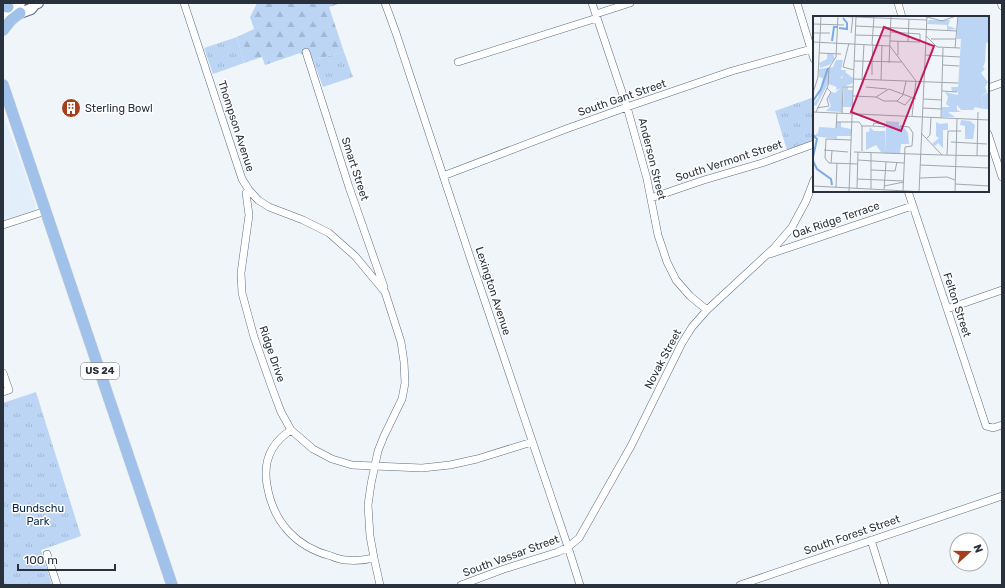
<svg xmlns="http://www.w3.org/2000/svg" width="1005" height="588" font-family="Rubik,sans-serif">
	<defs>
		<pattern id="grass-tufts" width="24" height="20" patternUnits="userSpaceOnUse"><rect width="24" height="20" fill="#bcd5f5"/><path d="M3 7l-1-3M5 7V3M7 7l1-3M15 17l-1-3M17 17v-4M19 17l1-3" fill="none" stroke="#a2b7d3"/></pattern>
		<pattern id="forest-firs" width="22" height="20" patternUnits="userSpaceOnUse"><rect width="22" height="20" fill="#bcd5f5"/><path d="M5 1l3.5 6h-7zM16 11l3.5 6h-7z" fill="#a2b7d3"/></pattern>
	</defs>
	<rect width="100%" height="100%" fill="#f0f5fa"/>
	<path fill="#e3eefb" d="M3,115L22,164L36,206V209L33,213L3,221Z"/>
	<path fill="url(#grass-tufts)" d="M237,37L244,63L213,74L204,48Z
		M344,52L353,77L323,87L313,60Z
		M814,97V141L787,150L775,111Z
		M36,392L81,536L41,550L52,585H3V403Z"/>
	<path fill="url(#forest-firs)" d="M257,3H341L329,7L344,52L313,60L300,53L265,65L262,57L244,63L237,37L254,29L250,17Z"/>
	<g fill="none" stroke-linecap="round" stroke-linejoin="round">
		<g stroke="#5a6d85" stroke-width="8">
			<path id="minor" d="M184,3L242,179L249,190L258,200L269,207L303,220L329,233L355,256L385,292L401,342L404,362L405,383L402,399L384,436L378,451L371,484L368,505L370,536L374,558L380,585
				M385,3L396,33L473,266L568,547L580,585
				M592,3L627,107L647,179L658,235L667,262L676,280L690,296L707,310
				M797,3L814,59
				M898,3L902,17
				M1001,3L1002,6
				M596,14L630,3
				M306,52L349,187L384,287
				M458,62L597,18
				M988,88L1002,83
				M988,134L1002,177
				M443,176L566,129L627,107L732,71L811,49
				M249,190L246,193L249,215L241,273L242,293L254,337L272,388L281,412L291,430L313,449L332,459L352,465L374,466L422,468L450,465L477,459L532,442
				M908,191L986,426L993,428L1002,425
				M651,198L704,180L762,163L814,144
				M3,225L46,211
				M770,254L912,206
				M947,309L1002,290
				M3,373L9,390L3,392
				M291,430C271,443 263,462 267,485C273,522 296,547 331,556C336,558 341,560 346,560C355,561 365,560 374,558
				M871,540L885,585
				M47,554L57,585
				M461,585L504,569L558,552L568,547L579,538L631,446L682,343L692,327L707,310L774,248L792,227L806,201L814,180
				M740,585L1002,496"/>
		</g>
		<g stroke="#5a6d85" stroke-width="12">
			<path id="secondary" d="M3,9L20,3
				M3,19L31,9L35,4L38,3"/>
		</g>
		<g stroke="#d0d2d4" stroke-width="12">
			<path id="primary" d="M3,6L8,7
				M3,30L11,20L20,13
				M3,85L172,585"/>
		</g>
		<use href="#minor" stroke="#fff" stroke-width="7"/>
		<use href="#secondary" stroke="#fff" stroke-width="10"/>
		<use href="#primary" stroke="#a0c1ea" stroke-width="11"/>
	</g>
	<defs>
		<g id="building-disc" transform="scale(1)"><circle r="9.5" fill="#a63f1d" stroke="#fff"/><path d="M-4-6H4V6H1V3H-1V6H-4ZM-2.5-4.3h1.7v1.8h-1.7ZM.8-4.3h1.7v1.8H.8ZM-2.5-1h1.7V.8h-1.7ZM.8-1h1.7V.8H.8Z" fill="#fff"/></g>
	</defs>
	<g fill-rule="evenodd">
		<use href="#building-disc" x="71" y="108"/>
	</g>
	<g text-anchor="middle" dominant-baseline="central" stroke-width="3" stroke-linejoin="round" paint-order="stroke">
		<rect fill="#fff" stroke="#697076" stroke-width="1" x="81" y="363" width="38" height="16" rx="3"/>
		<g font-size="10" font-weight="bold" fill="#29323c">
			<text x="100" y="371">US 24</text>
		</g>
		<g font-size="11" fill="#29323c" stroke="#fff">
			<text transform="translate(622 98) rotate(-19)">South Gant Street</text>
			<text transform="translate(236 126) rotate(72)">Thompson Avenue</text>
			<text transform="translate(652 159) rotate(76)">Anderson Street</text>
			<text transform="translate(729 161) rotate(-18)">South Vermont Street</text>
			<text transform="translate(355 169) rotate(72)">Smart Street</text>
			<text transform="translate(836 220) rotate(-19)">Oak Ridge Terrace</text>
			<text transform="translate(493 291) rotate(72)">Lexington Avenue</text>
			<text transform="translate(957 305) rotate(72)">Felton Street</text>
			<text transform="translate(272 354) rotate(71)">Ridge Drive</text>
			<text transform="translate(663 359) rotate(-62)">Novak Street</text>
			<text transform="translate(852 535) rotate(-19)">South Forest Street</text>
			<text transform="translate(511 556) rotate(-20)">South Vassar Street</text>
		</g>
		<g font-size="11" fill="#29323c" stroke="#fff" text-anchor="start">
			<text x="85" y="108">Sterling Bowl</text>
		</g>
		<g font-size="11" fill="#09294e" stroke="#fff">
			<text x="38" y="508">Bundschu<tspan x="38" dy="13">Park</tspan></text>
		</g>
	</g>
	<g transform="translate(813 16)">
		<rect width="176" height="176" fill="#f0f5fa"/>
		<path d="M23,44H30L28,54H33L32,58L27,62L24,71L15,68L3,90L0,88L5,82L10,62L6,61V53L20,51ZM29,71V96L13,95L18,90L15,82L18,76L22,77ZM35,71V74H40L39,91H30L31,72ZM176,76V93H171L168,80ZM73,105L86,106V110H90L95,117L96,128H88L87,138L72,137ZM24,106H28V111L38,113V120H24V123L0,120L5,117L6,111L23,112Z" fill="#bcd5f5"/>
		<path d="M116,4H137L135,10L144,13L134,14V9L114,8ZM145,14L173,27L172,46L170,51L172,53L168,57L175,66L172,71L174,76L168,80L171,93L162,91L160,94H148L144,89V94L148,96H135L142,101H129V91H137L133,88L135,81L132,76L145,79V76L139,75L138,71H145L148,23H144ZM14,38H20L22,43L16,49L7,52L6,47L14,43ZM32,56L40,62V67L23,74L25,62H29ZM148,104L157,105L162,109L160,123H152V110L147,109ZM123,106L127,108L144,106L135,107V114H130V132L125,127L122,130L119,128L126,122L123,120ZM57,111L61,115H72V137L68,136L63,129L53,134V116H56Z" fill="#bcd5f5"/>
		<path d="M145,0H176V27L148,26V23H144Z" fill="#bcd5f5"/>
		<path fill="none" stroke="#7daae4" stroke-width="2" d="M26,12L34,13V7L30,2M19,25L21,11H24M0,85L8,73L15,52M0,119L4,123L0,141M0,145L4,153L18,163L19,169"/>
		<path fill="none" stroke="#a0a7ae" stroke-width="1" d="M25,0L40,1M110,0L129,5L143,0M43,1L114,4M0,8L31,9M43,10L144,15M0,17H17M38,17L40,0M42,19L78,20M113,20L124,31L147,32M118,23H143M77,25L107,26V18L78,16M0,26L77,30M95,26L96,3M36,27L30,51L41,54M59,28L61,1M77,30L103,65M142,32L145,0M6,37L28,38M85,39V25M112,39L147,41M41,45L88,46M59,46L60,28M76,47L78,0M130,49L146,50M59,59V46M41,63L145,67M49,63L51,28M68,64L69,29M53,71L74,73M129,75L144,76M0,77L5,61L8,0M40,80L63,81L76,73L103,83M63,81L71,85H84L90,79L93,65M111,83L128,84M84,85L92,89L98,82M4,92L16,90L14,83L18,76L14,72M110,92L128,93M0,96L176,104M3,96L15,70L16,52L23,41L25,0M29,97L30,71H40M176,98V140M99,100L103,65M128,102L130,32M24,106H46L49,110H60M61,107L72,108V111L60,110ZM87,110L96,111L100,117L99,130L92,131L90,175M23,112L24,97M108,117L129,139L176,140M113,123L117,119L118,101M38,124L13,123L12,142L16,147L45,148M138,126L174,128M11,134L35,136M49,135V110M41,136L129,139M134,139L135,115H148M164,140L165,96M45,144L91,147M18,147L19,135M107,149L176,152M58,154L82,155L84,146M107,162L134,161L142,164M44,163L91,165M142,168L176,170M0,170L112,176M71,170L91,166M23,171L24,147M44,172L45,136M58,173V136M71,174L73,146M36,176L43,0M106,176L114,0M142,176L144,103"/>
		<path fill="#c2185b" fill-opacity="0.15" stroke="#c2185b" stroke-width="2" d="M71,11L121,30L88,115L38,96Z"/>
		<rect width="176" height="176" fill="none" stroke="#29323c" stroke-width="2"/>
	</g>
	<rect width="1005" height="588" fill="none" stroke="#29323c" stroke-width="8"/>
	<g transform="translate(969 552) rotate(69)"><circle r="19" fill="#ffffff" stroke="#a9adb1"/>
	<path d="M0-3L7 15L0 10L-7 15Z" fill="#a63f1d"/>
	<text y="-6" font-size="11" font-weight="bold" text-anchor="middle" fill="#29323c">N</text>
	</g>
	<path d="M18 564v6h97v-6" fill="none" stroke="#29323c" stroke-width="2"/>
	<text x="24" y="564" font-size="12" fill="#29323c" stroke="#ffffff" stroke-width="3" paint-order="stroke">100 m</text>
</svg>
